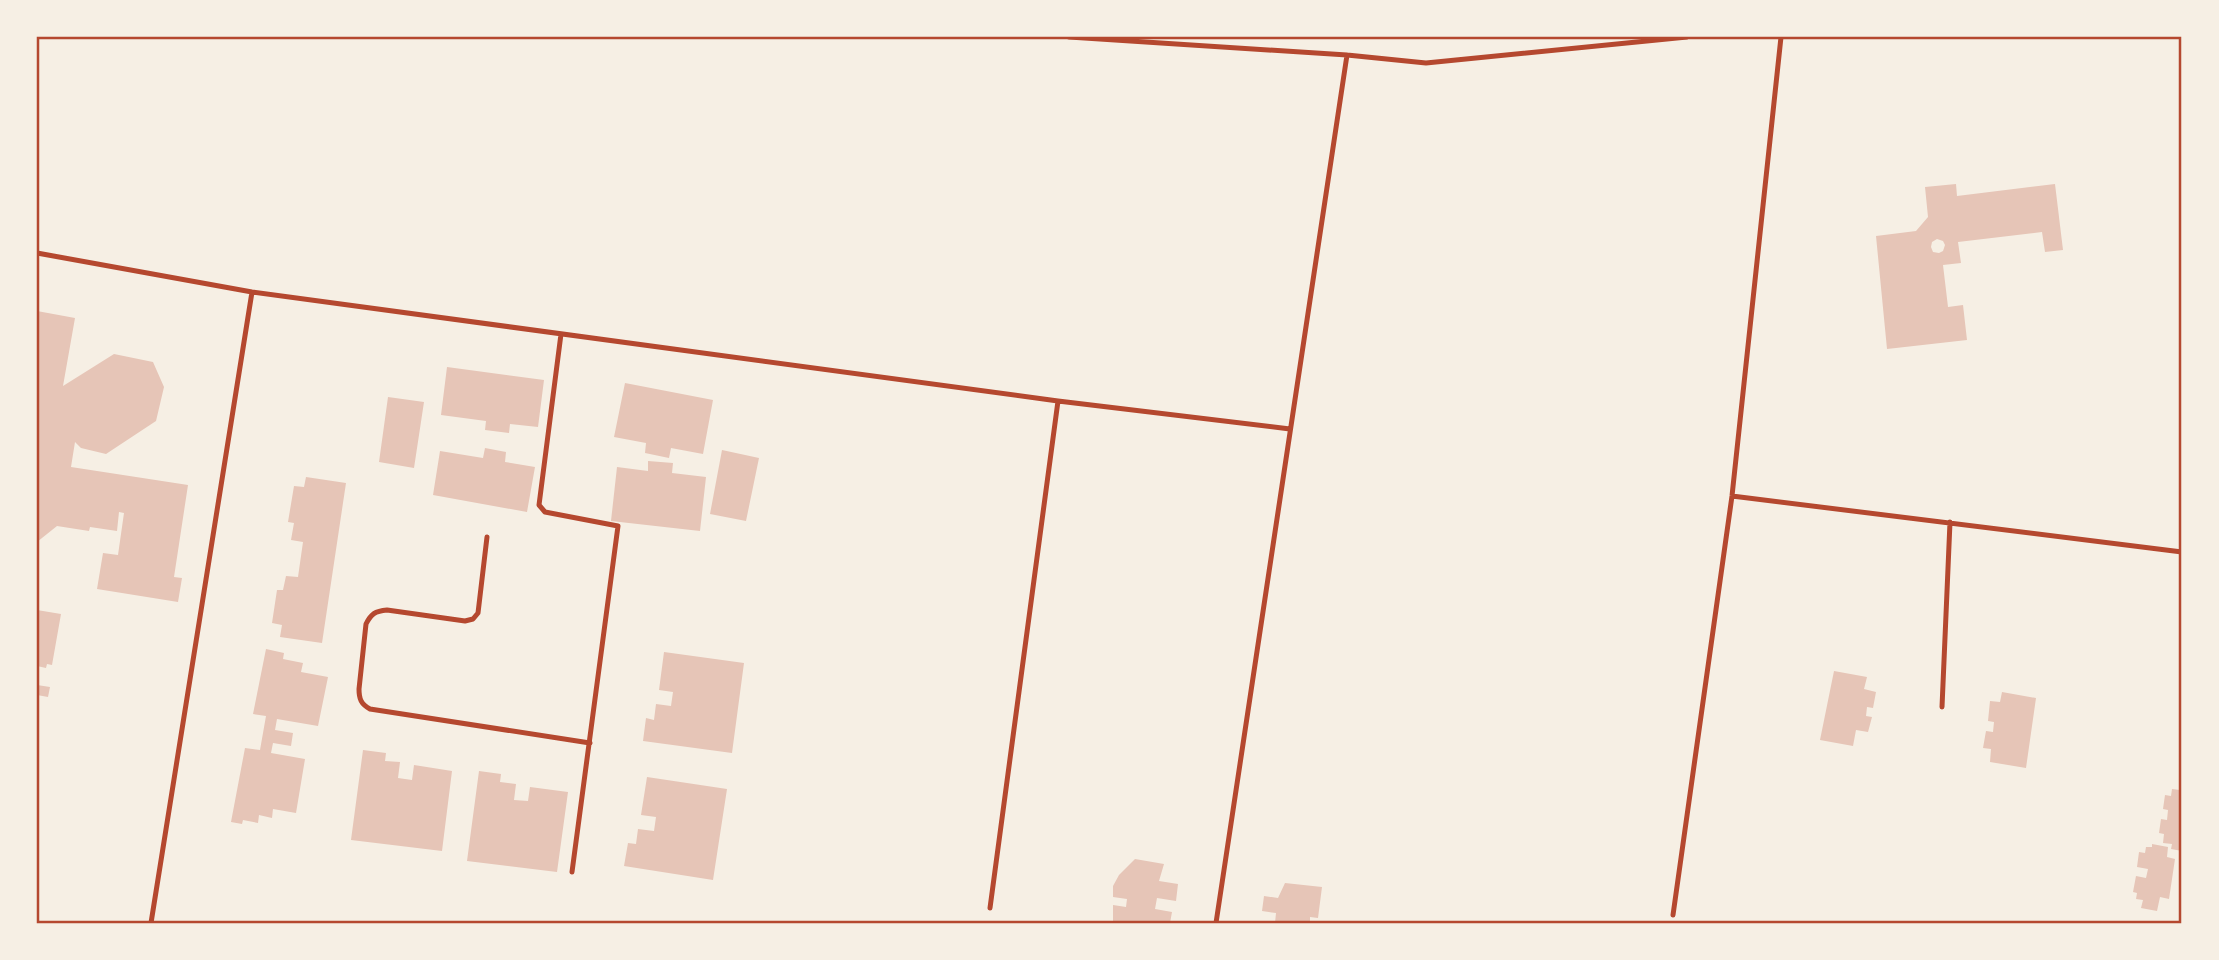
<svg xmlns="http://www.w3.org/2000/svg" width="2219" height="960" font-family="Inter,sans-serif">
	<rect width="100%" height="100%" fill="#f6efe4"/>
	<path fill="#e6c5b7" fill-rule="evenodd" d="M1956,184L1957,196L2055,184L2063,250L2045,252L2042,232L1958,242L1961,263L1943,265L1948,307L1963,305L1967,340L1887,349L1876,236L1916,231L1928,217L1925,187ZM1937,239L1943,241L1945,245L1943,251L1939,253L1933,252L1931,247L1932,242Z
		M37,311L75,318L63,386L114,354L153,362L164,387L156,421L106,454L81,448L75,442L71,467L188,485L174,577L182,578L178,602L97,589L103,553L118,555L124,513L119,512L117,531L90,527L89,531L57,526L37,542Z
		M447,367L544,380L538,427L510,424L509,433L485,430L486,421L441,415Z
		M625,383L713,400L703,454L671,448L669,458L645,453L646,443L614,437Z
		M388,397L424,402L414,468L379,462Z
		M485,448L506,452L505,462L535,467L527,512L433,495L440,451L483,458Z
		M722,450L759,458L746,521L710,514Z
		M648,461L673,463L672,473L706,477L700,531L611,521L617,467L648,471Z
		M306,477L346,483L322,643L280,637L282,625L272,623L277,590H283L286,576L298,577L303,542L291,540L294,523L288,522L294,486L304,487Z
		M37,610L61,614L52,665L47,664L46,668L37,666Z
		M266,649L284,653L283,659L303,663L301,672L328,677L318,726L277,719L275,730L293,733L291,746L273,743L271,753L305,759L296,813L273,809L272,818L259,815L258,823L243,820L242,824L231,822L245,748L260,750L266,716L253,714Z
		M664,652L744,663L732,753L643,741L646,718L654,720L656,704L671,706L673,692L659,690Z
		M1834,671L1867,677L1864,689L1876,692L1873,708L1867,707L1866,716L1872,717L1868,732L1856,730L1853,746L1820,740Z
		M37,685L50,687L48,697L37,695Z
		M2002,692L2036,698L2026,768L1990,762L1991,749L1983,748L1986,731L1993,732L1994,722L1988,721L1990,701L2000,702Z
		M363,750L386,753L385,761L400,762L398,778L412,780L414,765L452,771L442,851L351,840Z
		M479,771L501,774L500,782L516,784L514,800L528,801L530,787L568,792L557,872L467,861Z
		M647,777L727,789L713,880L624,866L628,843L636,844L638,829L654,831L656,817L641,815Z
		M2181,785H2182V851L2171,849L2172,844L2163,843L2164,834L2159,833L2161,819L2167,820L2168,810L2163,809L2165,795L2171,796L2172,789L2180,790Z
		M2152,844L2168,847L2167,857L2175,859L2169,899L2160,897L2157,911L2141,908L2143,900L2136,899L2137,893L2133,892L2136,876L2146,878L2148,869L2137,867L2139,852L2145,853L2146,847H2152Z
		M1135,859L1164,864L1159,881L1178,884L1176,901L1157,898L1155,909L1172,912L1170,923H1113V905L1126,907L1127,899L1113,897V886L1119,875Z
		M1285,883L1322,887L1318,918L1310,917V923H1275L1276,913L1262,911L1264,896L1278,898Z"/>
	<g fill="none" stroke-linecap="round" stroke-linejoin="round">
		<path stroke="#b5482f" stroke-width="5" d="M1069,37L1347,55L1426,63L1687,37
			M37,253L252,292L1058,401L1290,429
			M561,334L539,505L545,512L618,526L572,872
			M1732,496L2182,552
			M487,537L478,613L473,619L465,621L387,610C375,611 371,614 366,624L359,689C359,699 361,704 370,709L590,743
			M1942,707L1950,522
			M990,908L1058,401
			M1673,915L1732,496L1781,37
			M151,923L252,292
			M1216,923L1347,55"/>
	</g>
	<rect width="2219" height="960" fill="none" stroke="#f6efe4" stroke-width="77"/>
	<rect x="38" y="38" width="2142" height="884" fill="none" stroke="#b5482f" stroke-width="2.5"/>
</svg>
